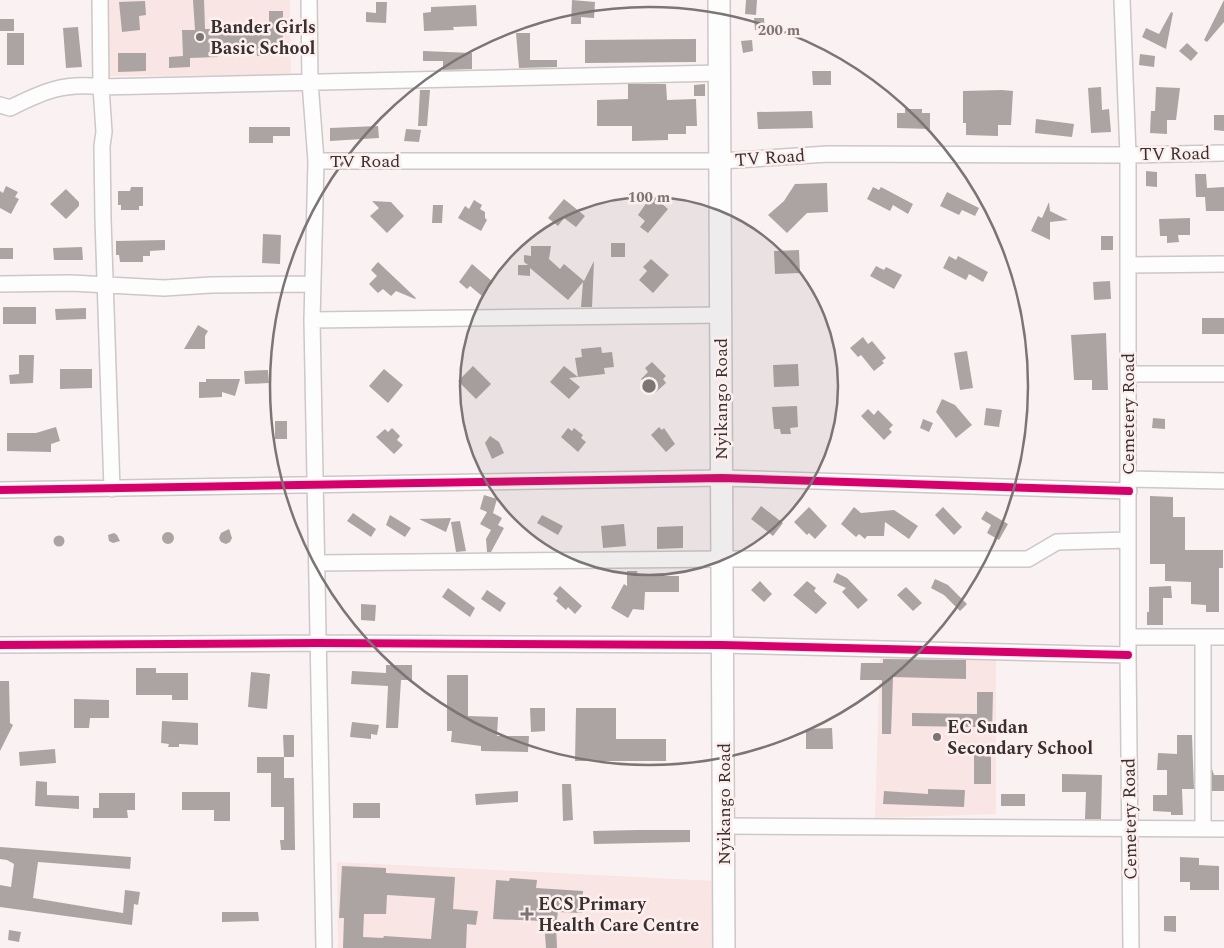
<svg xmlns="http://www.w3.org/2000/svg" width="1224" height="948" font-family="Spectral,serif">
	<rect width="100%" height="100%" fill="#faf2f2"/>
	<path fill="#f8e5e4" d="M108,0H290L291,75L109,76Z
		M880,656L996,660V814L875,818Z
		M337,862L716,881V948H338Z"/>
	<path fill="#aba4a3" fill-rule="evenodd" d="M193,0H204L205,29L269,28V11H283V54L257,56L256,44H217L218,57L190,58V67L169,68V57L183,56L182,30H195Z
		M572,0L595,2L594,18L581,17V24H571Z
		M746,0H757L756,15L745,14Z
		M1224,0V22L1207,42L1204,40Z
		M145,1L146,15L139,16L140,30L122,32L119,2Z
		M376,2H387L386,23L366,22V12L376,13Z
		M476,5L477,26L453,27L454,30L424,31L423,13L431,12V7Z
		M1171,12L1173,13L1166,49L1142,37L1146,28L1159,34Z
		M754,18H764L765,29L755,30Z
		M0,19H14V31H0Z
		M78,27L82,67L66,68L63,28Z
		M7,33H24V65H7Z
		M516,33H530V60H557V67L519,68Z
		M696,39V62L585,63V40Z
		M752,40L753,51L743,53L741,41Z
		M1187,43L1198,53L1191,61L1179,51Z
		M423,51L472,53V69L443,70V61H423Z
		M118,53H146V71L118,72Z
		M1140,54L1155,56L1154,67L1139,65Z
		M812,71H831V85H813Z
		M628,84H666L667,100L696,99L697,126H686V134H668V140L632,141V126H597V100L628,99Z
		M705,84V96H694V85Z
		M1101,87L1102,110L1109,109L1111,132L1091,133L1088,88Z
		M1156,87L1180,88L1176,120H1167V134L1150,133L1151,111H1155Z
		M420,90H430L427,126H418Z
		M1002,90L1013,91L1011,125H998V136L966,135V123H963V91Z
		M905,109H922V113H930V129L897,128V113H905Z
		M812,111L813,128L758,129L757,112Z
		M1214,115H1224V131L1214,130Z
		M1036,119L1074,124L1072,137L1035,133Z
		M378,126L379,138L330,141V128Z
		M249,127H290V136H273V143H249Z
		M406,129L421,130L419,142L404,141Z
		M1146,171L1157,172V187L1146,186Z
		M1195,174H1206L1207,188L1224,187V211H1206L1205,197H1196Z
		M827,183L828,212L807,213L787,233L768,215L784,201L795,184Z
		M6,186L18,192L15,197L19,199L11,214L0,208V191L3,193Z
		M131,187H143V206H139V210H121V205H118V191H130Z
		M873,187L879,190L881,187L913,204L908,214L893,205L890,211L867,199Z
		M66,189L79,202V206L66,219L50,204Z
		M947,192L979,208L975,216L962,210L959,215L940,206Z
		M652,195L668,209L648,233L640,227L645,221L638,215Z
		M564,199L585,216L576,227L564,218L558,226L548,218Z
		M474,200L482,205L480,209L485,212V218L487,220L481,231L458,218L465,206L469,209Z
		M372,201L391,202L404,216L387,233L370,216L379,208Z
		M1049,202L1050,211L1068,220L1050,222V240L1031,231L1038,216L1042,218Z
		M433,205H443L442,223H432Z
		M1190,218V235H1178L1179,242L1167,243V236H1160L1159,219Z
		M263,234L281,235L280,264L262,263Z
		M1101,236H1113V250H1101Z
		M165,240V250L150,251V256H143V262H120L119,255H116V241Z
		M611,243H625V257H611Z
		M531,246H551L549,259L560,269L564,264L584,281L594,261L592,307H581L583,282L568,300L530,268V276L518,275V265H528L524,262V255L531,256Z
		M82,247L83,260H54L53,248Z
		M0,248H13V259H0Z
		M799,250L800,273L775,274L774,251Z
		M949,256L956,260L958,256L988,272L983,282L969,274L966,280L943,268Z
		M651,259L669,275L653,293L639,280L647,271L643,267Z
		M378,262L416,298L415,299L396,291L391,296L383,289L378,293L369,284L377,276L371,270Z
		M472,264L493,282L482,296L470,286L467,289L459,282Z
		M876,266L884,270L886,267L902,275L894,289L870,276Z
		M1110,281L1111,299L1094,300L1093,282Z
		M3,307H36V324H3Z
		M86,308V319L56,320L55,309Z
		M1202,318H1224V334H1202Z
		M198,325L208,331L205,336V349H184Z
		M1106,333L1108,390H1092V380H1074L1071,335Z
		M863,337L868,344L872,341L886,358L882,361L884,363L874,371L861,355L858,357L850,348Z
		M601,347L602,353L612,352L614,367L604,368L605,374L578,377L575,358L582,357L581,349Z
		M967,351L973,388L960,390L954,353Z
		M19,355H34L33,383L10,384L9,375L19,374Z
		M652,362L666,376L663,379L666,383L655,393L641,379L648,372L645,368Z
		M798,364L799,386L774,387L773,365Z
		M473,366L491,384L476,399L458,381Z
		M564,366L578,377L569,378L580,387L569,399L550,382Z
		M60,369H92V388L60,389Z
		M384,369L403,385L388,403L369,386Z
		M268,370L269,383L245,384L244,371Z
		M206,379H240L235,396L222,392V397L199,398V382H206Z
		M942,399L955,405L972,425L956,438L936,412Z
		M797,406L798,427L790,428L791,434H781L780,429H774L772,407Z
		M986,408L1002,410L999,427L984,425Z
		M868,409L874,415L878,410L893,425L889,429L892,432L884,440L861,416Z
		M1153,418L1165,419V429L1152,428Z
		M923,419L933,423L929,432L920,428Z
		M275,421H287V439H275Z
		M56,427L60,441L51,444V452L7,451V433H36Z
		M659,427L662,430L664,428L675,444L666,452L651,435Z
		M392,428L400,436L397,440L403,445L394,454L376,437L385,429L388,432Z
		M568,428L572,431L574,428L583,435L581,438L586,442L578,452L561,437Z
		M490,436L499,442L504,453L492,459L485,443Z
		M484,495L497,499L493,513L502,518L498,525L504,528L491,552H487L486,539L491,530L480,524L487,512L480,509Z
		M1150,496L1173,497V517H1185V550H1223V568H1219V612H1206V605L1191,604V582L1165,581V564H1150Z
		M761,506L783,523L773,536L751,519Z
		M809,507L827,526L815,539L809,533L807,535L794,522Z
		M854,507L861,513L894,510L918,526L909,539L885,522L884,536H867L865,539L859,534L856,537L841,524Z
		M943,507L962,527L954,535L935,515Z
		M986,511L1008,524L999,540L987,533L991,525L981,519Z
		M353,513L376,529L371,537L347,521Z
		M390,515L411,528L405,537L386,525Z
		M542,515L563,526L558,535L537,523Z
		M451,518L446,532L419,519Z
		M460,521L466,551L456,552L451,522Z
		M624,524L626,546L603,548L601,526Z
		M683,526V548L657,549V527Z
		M229,529L232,538L230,542L226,544L221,542L219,538L221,533Z
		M162 538a6 6 0 1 1 12 0a6 6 0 1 1-12 0Z
		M114,533L117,535L120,541L113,543L109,541L108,535Z
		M53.5 541a5.5 5.5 0 1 1 11 0a5.5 5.5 0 1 1-11 0Z
		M627,571H637L638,576H679V592H645L644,610L633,609L628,618L611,608L624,584L627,586Z
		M837,573L847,578L868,600L858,609L842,592L846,588L833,582Z
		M935,579L948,585L967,604L960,611L944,595L931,588Z
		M760,581L772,594L764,602L751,590Z
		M807,581L816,588L814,591L827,603L816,614L793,595Z
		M560,586L582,606L575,614L568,607L566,610L556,601L558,598L553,594Z
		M1171,586L1172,598H1163V625H1147V612H1149V587Z
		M906,587L922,603L913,611L897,595Z
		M448,588L475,608L470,617L442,597Z
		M487,590L506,603L500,612L481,599Z
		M361,604L376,605L375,621L361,620Z
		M883,659L966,660V679L893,677L891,734H882V680H860L861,663H883Z
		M386,665H412V680H401L398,728H386L388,686L351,684L352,671L386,673Z
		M136,668H156V673H188V700H172V695H136Z
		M251,672L270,674L267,709L248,707Z
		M447,675H468V716L498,717L497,736H529L528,752L481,751V746L451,742L452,731H447Z
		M0,681H9L10,723L13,725L0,751Z
		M977,692H993L992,732L977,731V727L912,726V713L977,714Z
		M74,699L109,700V718H90L89,728H74Z
		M530,708H545V731L531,732Z
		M576,708H616V739H666V761H575Z
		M162,721L198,723V745L179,744V747H168L169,744L161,743Z
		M352,722L379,725L377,735L371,734V739L350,737Z
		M832,728L833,749H806V729Z
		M283,735H294V757H284Z
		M1177,735H1192L1194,789H1182L1183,815H1171V812L1153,811V795H1167V770H1157L1158,753L1177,754Z
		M55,749L56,763L20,766L19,752Z
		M974,753H991V784H974Z
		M257,757H284V778H294L295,850H281L280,840H284V807H271V773H257Z
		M1212,769L1214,775H1224V791H1212Z
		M1062,774L1102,775L1101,819H1085L1086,792H1062Z
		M36,781L47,782V795L79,796V809L35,806Z
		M562,784H571L573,820L563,821Z
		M928,789L965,790L964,807L883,804L884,791L928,794Z
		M518,791V802L476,805L475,794Z
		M182,792H230V821H214V810H182Z
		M99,793H135V810H127L128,818H93V808H99Z
		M1001,794H1025V806H1001Z
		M353,803H380V818H353Z
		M637,830H690V842L594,844L593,831Z
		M0,847L131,857L130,869L38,862L33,898L123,913L125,890L140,892L138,905L134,904L132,925L0,907V885L11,887L14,864L7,860L0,859Z
		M1180,857L1199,858V865L1219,866V890H1190V882H1180Z
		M342,866L386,868V873L455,877L453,909L478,911L476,925L467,924L466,948H343L344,918H339ZM387,895L435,898L431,939L384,936L383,938L363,937L364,914H386Z
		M510,878L537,880L536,888L583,891L582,913L558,912L556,925L557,948H546L544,921L493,919L496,880L509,881Z
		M222,912H258L259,921L222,922Z
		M1164,916H1176V932L1164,931Z
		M9,930L21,932L19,942L8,940Z"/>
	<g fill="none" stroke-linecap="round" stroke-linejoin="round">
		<g stroke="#cdc7c7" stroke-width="18">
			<path id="street" d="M100,0L101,87L104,132L102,146L103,219L112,489
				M309,0L310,82L316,161L312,320L324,948
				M1122,0L1128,155V655L1131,948
				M0,105L10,108C42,92 64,82 101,87L720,73
				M316,161H721L828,154L1128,155L1224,153
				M1128,265L1224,264
				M0,284L71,283L164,288L211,285L312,284
				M312,320L721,315
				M1128,374H1224
				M1129,479L1224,481
				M0,490L722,478L1129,491
				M317,563L722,559H1028L1057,542L1128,540
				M1129,637H1224
				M0,645L317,643L722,645L1128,655
				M724,826L1224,829
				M1203,829V637"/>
		</g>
		<g stroke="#cdc7c7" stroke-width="24">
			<path id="secondary" d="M719,0L724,948"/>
		</g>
		<use href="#street" stroke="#fefdfd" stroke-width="15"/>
		<use href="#secondary" stroke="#fefdfd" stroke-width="21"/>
		<g stroke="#feefef" stroke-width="11">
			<path id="cycleway" d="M0,490L722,478L1129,491
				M0,645L317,643L722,645L1128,655"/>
		</g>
		<use href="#cycleway" stroke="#d6006c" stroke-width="8"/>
	</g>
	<circle cx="649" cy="386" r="189" fill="#7c7575" fill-opacity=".12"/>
	<g fill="none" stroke="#7c7575" stroke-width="2.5">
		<circle cx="649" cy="386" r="189"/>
		<circle cx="649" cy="386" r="379"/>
	</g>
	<g fill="#7c7575" stroke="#feefef" stroke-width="2">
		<circle cx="200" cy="37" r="5"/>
		<circle cx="937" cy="737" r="5"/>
		<path d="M524.5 906.5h5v5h5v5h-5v5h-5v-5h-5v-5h5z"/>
	</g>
	<g text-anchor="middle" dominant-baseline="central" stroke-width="5" stroke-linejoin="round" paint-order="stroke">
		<g font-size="18" font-weight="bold" fill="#383131" stroke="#feefef" text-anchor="start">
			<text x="210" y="27">Bander Girls<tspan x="210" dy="21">Basic School</tspan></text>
			<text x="947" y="727">EC Sudan<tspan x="947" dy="21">Secondary School</tspan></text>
			<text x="538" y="904">ECS Primary<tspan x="538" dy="21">Health Care Centre</tspan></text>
		</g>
		<g font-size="18" fill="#383131" stroke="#feefef">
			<text transform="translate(1175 154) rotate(-1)">TV Road</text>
			<text transform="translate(770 158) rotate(-4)">TV Road</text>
			<text x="365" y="161">TV Road</text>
			<text transform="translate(721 399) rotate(-90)">Nyikango Road</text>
			<text transform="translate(1128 414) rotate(-90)">Cemetery Road</text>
			<text transform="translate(724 804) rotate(-90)">Nyikango Road</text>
			<text transform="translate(1130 819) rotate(-91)">Cemetery Road</text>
		</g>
	</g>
	<circle cx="649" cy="386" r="8" fill="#7c7575" stroke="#feefef" stroke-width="2.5"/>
	<g font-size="15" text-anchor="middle" font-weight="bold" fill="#7c7575" stroke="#feefef" stroke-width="5" stroke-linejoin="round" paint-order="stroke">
		<text x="779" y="35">200 m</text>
		<text x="649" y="202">100 m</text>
	</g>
</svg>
